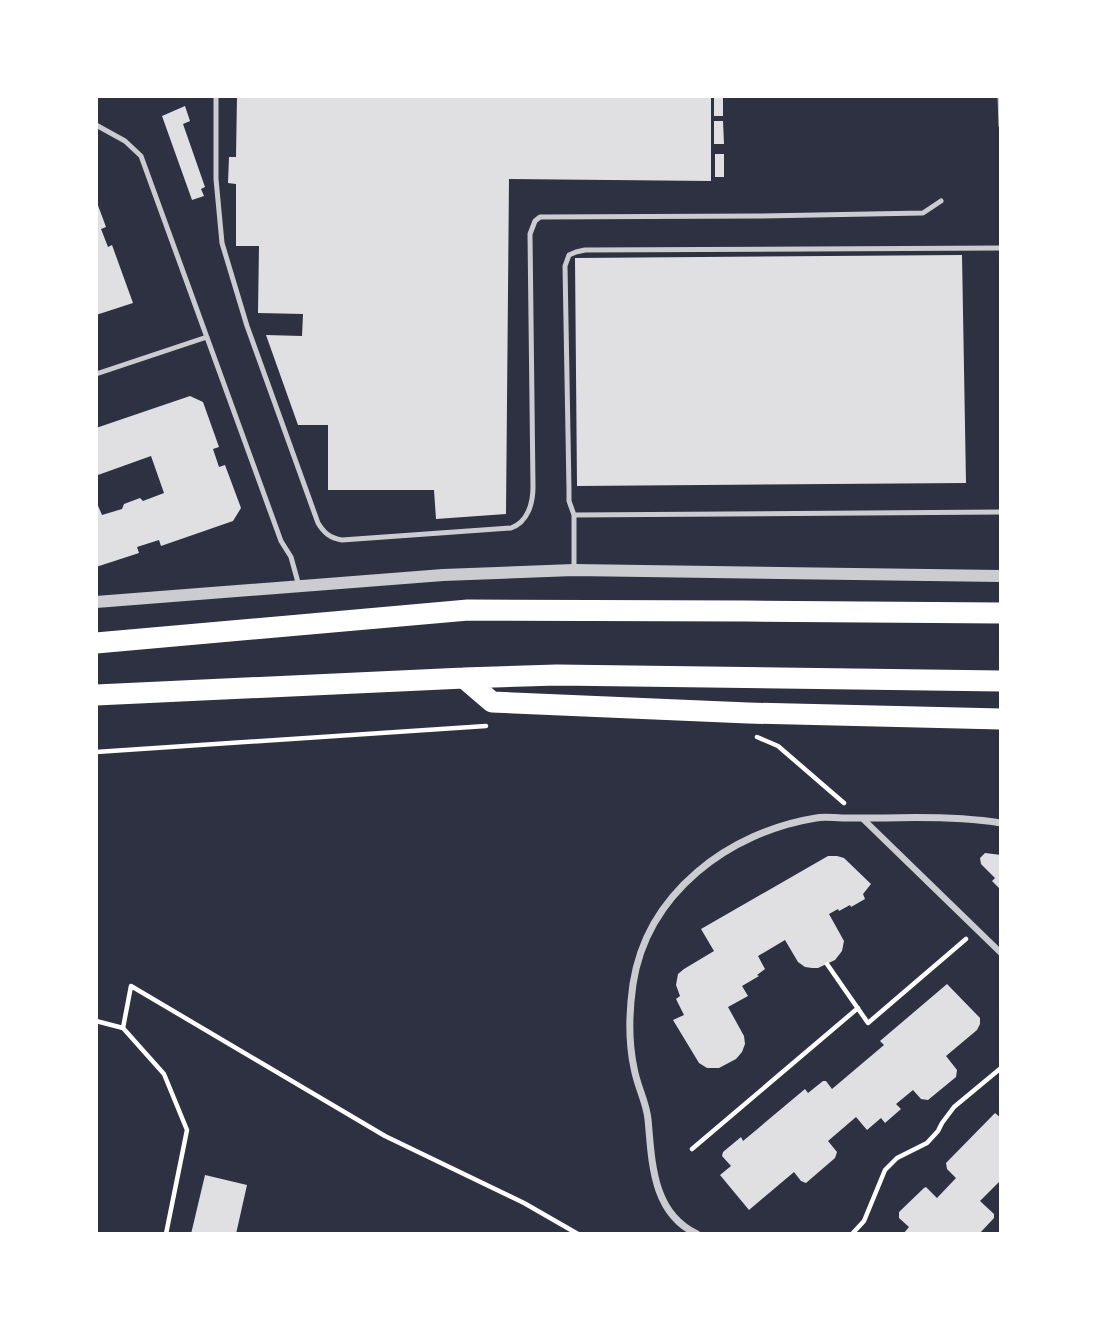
<svg xmlns="http://www.w3.org/2000/svg" width="1097" height="1330" font-family="'Fira Sans',sans-serif">
	<rect width="100%" height="100%" fill="#2d3142"/>
	<path fill="#e0e0e3" d="M237,96H711V181L509,179L506,514L436,519L434,490H328V425H298L266,335L302,336L303,314L258,313L259,246H236V184L228,183L229,157H236Z
		M714,96H723V116H714Z
		M185,106L190,121L183,124L205,187L201,189L204,196L192,200L162,116Z
		M714,121H723L724,144H714Z
		M715,154H724V177H715Z
		M96,200L106,227L101,229L108,247L112,245L133,303L96,315Z
		M962,255L966,483L577,486L575,258Z
		M190,396L203,402L219,447L213,449L219,467L225,465L241,508L233,521L161,546L159,540L137,547L139,553L96,567V501L102,515L122,509L124,504L140,498L143,501L164,493L151,456L98,475L96,479V428Z
		M985,853L1001,855V890L992,881L995,878L981,864L980,858Z
		M828,856H837L844,858L871,884L863,894L865,899L851,907L850,905L839,911L838,909L829,914L844,941L842,951L835,960L818,968H812L805,967L798,962L785,940L758,956L765,969L757,975L759,976L742,986L748,996L728,1007L744,1036L745,1044L742,1052L736,1059L719,1068H707L699,1063L673,1020L684,1015L676,999L680,996L676,985L678,974L684,969L714,951L701,929Z
		M947,984L980,1018V1024L977,1030L946,1056L957,1070L956,1077L928,1100L921,1099L913,1090L896,1104L901,1109L885,1123L881,1118L867,1130L856,1117L828,1141L837,1152L835,1158L806,1183L801,1181L794,1172L749,1210L720,1175L731,1166L722,1156L723,1152L741,1137L743,1141L805,1089L808,1093L823,1081H826L832,1089L884,1045L880,1041Z
		M995,1113L1001,1118V1180L980,1201L994,1214V1218L979,1234H903L909,1227L899,1218V1212L924,1188L926,1187L937,1198L956,1178L947,1169L946,1163Z
		M205,1175L247,1185L236,1234H191Z"/>
	<g fill="none" stroke-linecap="round" stroke-linejoin="round">
		<path stroke="#fff" stroke-width="4.5" d="M757,737L778,746L844,803
			M96,752L486,726
			M827,964L868,1023L966,939
			M96,1021L123,1028L164,1074L187,1130L166,1234
			M123,1028L131,986L385,1136L524,1203L578,1234
			M692,1149L858,1008
			M852,1234L864,1221L885,1170L897,1158L927,1143L938,1131L942,1123L954,1107L1001,1068"/>
		<path stroke="#caccd0" stroke-width="5" d="M216,96V179L222,243L247,326L318,523C324,533 330,538 342,540L511,528C528,522 533,503 533,487L530,234L535,221L540,217L758,216L923,213L941,201
			M1000,96L1001,126
			M96,125L125,141L141,156L281,541L291,557L299,586
			M1001,248L585,250L576,252L569,255L565,266L569,490V501L574,515L1001,512
			M96,374L207,337
			M574,515V568"/>
		<path stroke="#caccd0" stroke-width="6" d="M863,819L1001,953"/>
		<path stroke="#caccd0" stroke-width="7" d="M697,1234C652,1213 652,1162 648,1119C646,1101 637,1086 634,1068C628,1040 629,1012 633,984C647,893 729,832 816,818C824,816 834,818 842,818C857,818 871,818 885,818C923,817 963,817 1001,823"/>
		<path stroke="#caccd0" stroke-width="12" d="M96,602L443,575L574,570L1001,576"/>
		<path stroke="#fff" stroke-width="21" d="M96,643L468,610L746,611L1001,613
			M464,678L492,702L748,713L1001,719
			M96,695L464,678L557,675L1001,681"/>
	</g>
	<rect width="1097" height="1330" fill="none" stroke="#ffffff" stroke-width="196"/>
</svg>
